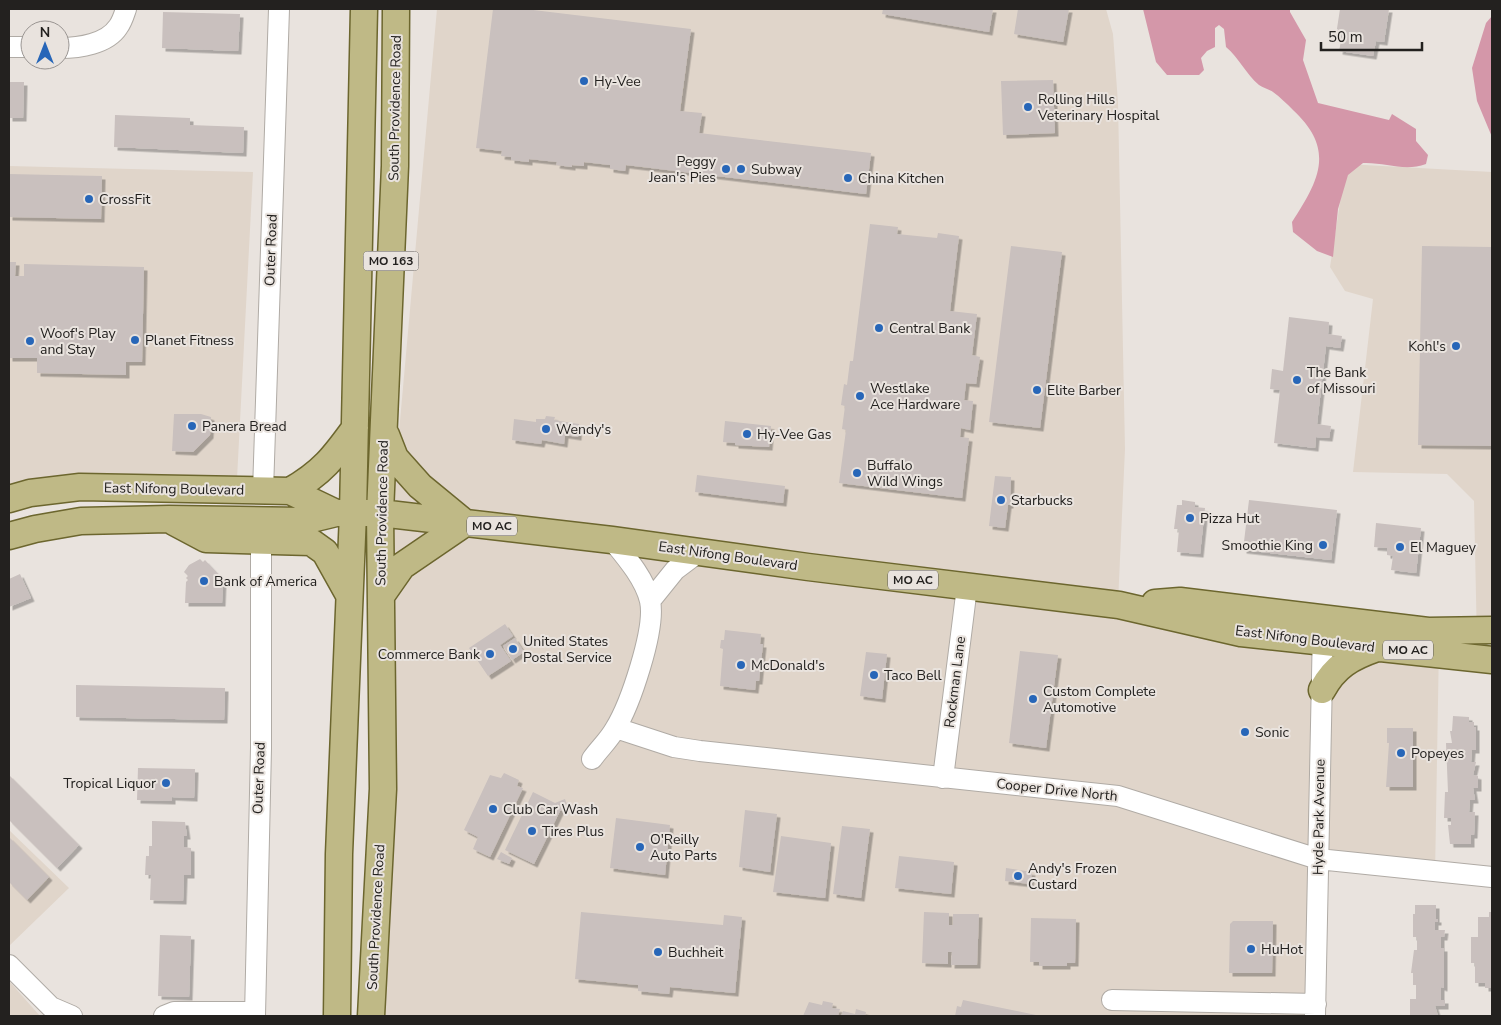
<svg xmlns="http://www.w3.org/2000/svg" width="1501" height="1025" font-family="'Nunito Sans',sans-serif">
	<defs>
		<filter id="shadow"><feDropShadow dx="3.5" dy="3.5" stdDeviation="0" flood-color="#0004"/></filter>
	</defs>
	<rect width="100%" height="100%" fill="#e9e3de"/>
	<path fill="#e0d5ca" d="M437,9H1106L1113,34L1118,103L1125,449L1118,603L1439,644L1435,876L1327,867L1324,1016H382L392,510Z
		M1346,164L1492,172V643H1477L1474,501L1447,474L1353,472L1373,299L1345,291L1330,267Z
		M9,166L253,172L237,479L9,490Z
		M9,830L69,888L9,946Z
		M9,981L40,1016H9Z"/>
	<path fill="#d497a9" d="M1143,9H1290V12L1306,40L1303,60L1318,103L1389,120L1392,114L1416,129V141L1428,155L1426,164C1404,172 1385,162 1363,163L1348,175L1338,209L1333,257L1317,251L1293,232L1292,222C1319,180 1336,150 1293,110C1287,104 1280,97 1273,92C1269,89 1263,88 1259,85C1246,74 1239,58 1226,47L1224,29L1219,25L1215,28V47L1207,51L1201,58L1204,70L1199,75H1167L1156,62Z
		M1492,16V137L1477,101L1472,68L1486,23Z"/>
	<path fill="#c9c0be" filter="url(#shadow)" d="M493,9H525L691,29L680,111L702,113L699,133L871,153L866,194L626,165L625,171L610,169V165L584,162V166L572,165V167L556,165L557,162L529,159V162L511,160V157L501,156L502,151L476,148Z
		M883,9H993L989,32L882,14Z
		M1018,9H1069L1063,42L1014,34Z
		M1340,9H1389L1384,42L1376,41L1373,56L1339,51L1342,36L1336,35Z
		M163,12L240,14L238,51L162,48Z
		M1053,80L1055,133L1003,135L1001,81Z
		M9,82H24L23,118H9Z
		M115,115L190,118V125L244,127L243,153L114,147Z
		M9,174L102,176L101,219L9,217Z
		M870,224L898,227L897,234L937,238L938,233L959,236L950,311L977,314L972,355L980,357L976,384L966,383L964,400L973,401L970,430L961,428L960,437L969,438L962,498L839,483L846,430L842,429L845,406L841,405L844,384L847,385L850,361H853Z
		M1011,246L1062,252L1040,428L989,422Z
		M1422,246L1492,247V446L1418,445Z
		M9,262H16L15,276H24V264L144,267L142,362H126V375L37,373V358H9Z
		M1289,317L1329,322L1328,334L1342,336L1340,348L1326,346L1317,424L1331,426L1329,438L1316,437L1315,448L1274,443L1280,390L1270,389L1272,369L1283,371Z
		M174,414H201L211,417L210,435L193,452L172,451Z
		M546,416L555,417L554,420L579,424L578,437L565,435L564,444L542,440L541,444L512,440L514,419L536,422V419H545Z
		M725,421L771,426L769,447L735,445V443L723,442Z
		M697,475L785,486L783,503L695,492Z
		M995,476L1011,477L1010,505H1008L1005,528L989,526Z
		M1182,500L1195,502V507L1205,508L1200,554L1177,552L1179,529H1174L1177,505H1182Z
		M1249,500L1337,510L1331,560L1243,550Z
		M1376,523L1421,528L1416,573L1391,570L1393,556L1387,555V548L1374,547Z
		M200,559L203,562L205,560L223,579L222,603H185L186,582L188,580L186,578L188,576L184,572L189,565Z
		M20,574L31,598L9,607V579Z
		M505,624L513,636L500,645L511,661L488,676L469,648Z
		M725,630L761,634L760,644H763L759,681H756L755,690L720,686L723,649L720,648L721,640H724Z
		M515,638L524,652L512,660L503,646Z
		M1020,651L1058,655L1046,748L1009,743Z
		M866,652L887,654L882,699L860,696Z
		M76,685L225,688L224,720L76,717Z
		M1453,716L1469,717V722H1474V727H1476V750H1472L1471,762H1476L1473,775L1478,776V788H1473L1475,800H1470L1469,812H1475L1474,835H1471V844H1450L1448,825H1451V818H1444L1445,792H1448L1446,743H1452L1450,731H1452Z
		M1387,728H1413V787H1386L1389,743H1387Z
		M138,768L195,769L194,798L172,797V801L137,800Z
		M504,773L519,780L517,786L523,788L490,857L473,849L478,837L464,830L490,775L501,778Z
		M9,775L79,845L57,868L9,820Z
		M533,792L555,803L565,799L568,808L560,811L534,864L505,850Z
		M745,810L777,814L770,872L739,867Z
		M616,818L670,825L665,875L610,868Z
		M152,821L185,822L187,836H184V847L191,848V875H184L183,901L150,900L151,875H145L146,856H149V846H152Z
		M842,826L870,829L861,898L833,894Z
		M781,836L831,843L825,898L773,892Z
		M9,837L49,877L27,900L9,882Z
		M501,852L512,858L509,864L497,859Z
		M899,856L954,862L951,894L895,888Z
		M1006,868L1032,872L1030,884L1005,881Z
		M1415,905H1436V919H1438V922H1435V930H1445L1444,937H1441V948H1444V988L1441,987V1000H1445V1006H1435L1438,1016H1410V999H1416V985H1413V973H1411L1414,950H1417V937H1413V914H1415Z
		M581,912L723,925L724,915L742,917L735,993L670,987L669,994L638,991V985L575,979Z
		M924,912L949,913V925H953V914H979L977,965H951L952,952H948V964L922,963Z
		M1489,912H1492V988H1485V983H1475V963H1471V937H1478V917H1489Z
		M1031,918L1076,919L1075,963H1067V966H1039V962H1030Z
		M1233,921H1273L1272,973H1229L1230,924Z
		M160,935L191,936L189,997L158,996Z
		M963,1000L1036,1015V1016H955L957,1006L961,1007Z
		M823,1001L833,1003L832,1008L840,1009L838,1016H803L809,1002L822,1005Z
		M856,1009L866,1012L865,1016H841L843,1011L855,1014Z"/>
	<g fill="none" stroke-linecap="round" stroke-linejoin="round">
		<g stroke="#b0aba5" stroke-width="22">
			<path id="minor" d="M9,47H30
				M60,48C79,48 107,44 118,27C122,22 124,15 126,9
				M263,491L279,9
				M650,601L675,570L699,552
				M616,728L674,747L700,751L1118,796L1318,859L1492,877
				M592,759C599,749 609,740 615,729C630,705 656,629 650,601C645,579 626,557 612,540
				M943,778L967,587
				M9,965L51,1007L72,1016
				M1112,1000L1316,1004
				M164,1016L174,1012H255
				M255,1016L261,748V540
				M1315,1016L1323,628"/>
		</g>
		<g stroke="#6c662e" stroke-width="29">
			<path id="major" d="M290,491C322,473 334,457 355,428
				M9,499L30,493L80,487L290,491L336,513
				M174,522L206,539L311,542L325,552L349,595
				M9,536L35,529L81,521L169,519L303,521L336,513H380L612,540L808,567L1119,605L1241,633L1492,660
				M381,596L402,566L465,523L420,486L395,458L386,435
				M1155,603L1180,601L1428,631L1492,630
				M1322,690C1335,666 1351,657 1377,648
				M337,1016L339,854L353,513L364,9
				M371,1016L383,789L380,513L395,166L396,9"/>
		</g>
		<use href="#minor" stroke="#fff" stroke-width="20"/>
		<use href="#major" stroke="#bfb986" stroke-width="26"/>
	</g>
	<g fill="#2766b8" stroke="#e9e3de" stroke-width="2">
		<circle cx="584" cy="81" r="5"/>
		<circle cx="1028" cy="107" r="5"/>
		<circle cx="726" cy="169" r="5"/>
		<circle cx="741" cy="169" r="5"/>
		<circle cx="848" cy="178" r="5"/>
		<circle cx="89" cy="199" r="5"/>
		<circle cx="879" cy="328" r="5"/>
		<circle cx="135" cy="340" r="5"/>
		<circle cx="30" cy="341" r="5"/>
		<circle cx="1456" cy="346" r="5"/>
		<circle cx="1297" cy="380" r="5"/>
		<circle cx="1037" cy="390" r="5"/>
		<circle cx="860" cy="396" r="5"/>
		<circle cx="192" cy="426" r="5"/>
		<circle cx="546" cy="429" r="5"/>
		<circle cx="747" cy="434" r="5"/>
		<circle cx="857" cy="473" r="5"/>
		<circle cx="1001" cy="500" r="5"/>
		<circle cx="1190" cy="518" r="5"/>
		<circle cx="1323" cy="545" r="5"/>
		<circle cx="1400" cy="547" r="5"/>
		<circle cx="204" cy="581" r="5"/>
		<circle cx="513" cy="649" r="5"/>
		<circle cx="490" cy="654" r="5"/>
		<circle cx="741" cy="665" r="5"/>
		<circle cx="874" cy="675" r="5"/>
		<circle cx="1033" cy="699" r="5"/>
		<circle cx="1245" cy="732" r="5"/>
		<circle cx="1401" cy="753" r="5"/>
		<circle cx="166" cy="783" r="5"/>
		<circle cx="493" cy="809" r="5"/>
		<circle cx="532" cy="831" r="5"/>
		<circle cx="640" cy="847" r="5"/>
		<circle cx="1018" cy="876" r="5"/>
		<circle cx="1251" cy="949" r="5"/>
		<circle cx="658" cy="952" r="5"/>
	</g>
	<g text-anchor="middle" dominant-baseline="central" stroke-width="4" stroke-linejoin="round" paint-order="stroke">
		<g fill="#e9e3de" stroke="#5e5b58" stroke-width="1">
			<rect x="363.5" y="251.5" width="55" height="19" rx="4"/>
			<rect x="467" y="516.5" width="50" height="19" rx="4"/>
			<rect x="888" y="570.5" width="50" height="19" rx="4"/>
			<rect x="1383" y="640.5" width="50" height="19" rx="4"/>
		</g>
		<g font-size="12" font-weight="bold" fill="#23211f">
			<text x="391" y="261">MO 163</text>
			<text x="492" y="526">MO AC</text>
			<text x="913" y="580">MO AC</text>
			<text x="1408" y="650">MO AC</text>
		</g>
		<g font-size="14" fill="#23211f" stroke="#e9e3de" text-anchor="start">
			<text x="594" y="81">Hy-Vee</text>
			<text x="1038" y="99">Rolling Hills<tspan x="1038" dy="16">Veterinary Hospital</tspan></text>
			<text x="716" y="161" text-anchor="end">Peggy<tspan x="716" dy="16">Jean's Pies</tspan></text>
			<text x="751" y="169">Subway</text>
			<text x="858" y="178">China Kitchen</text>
			<text x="99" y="199">CrossFit</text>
			<text x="889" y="328">Central Bank</text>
			<text x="40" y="333">Woof's Play<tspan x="40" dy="16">and Stay</tspan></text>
			<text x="145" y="340">Planet Fitness</text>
			<text x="1446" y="346" text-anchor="end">Kohl's</text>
			<text x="1307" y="372">The Bank<tspan x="1307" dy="16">of Missouri</tspan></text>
			<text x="870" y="388">Westlake<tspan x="870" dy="16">Ace Hardware</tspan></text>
			<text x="1047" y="390">Elite Barber</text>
			<text x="202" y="426">Panera Bread</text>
			<text x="556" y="429">Wendy's</text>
			<text x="757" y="434">Hy-Vee Gas</text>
			<text x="867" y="465">Buffalo<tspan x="867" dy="16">Wild Wings</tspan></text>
			<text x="1011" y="500">Starbucks</text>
			<text x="1200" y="518">Pizza Hut</text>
			<text x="1313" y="545" text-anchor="end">Smoothie King</text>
			<text x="1410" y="547">El Maguey</text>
			<text x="214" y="581">Bank of America</text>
			<text x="523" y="641">United States<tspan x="523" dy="16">Postal Service</tspan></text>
			<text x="480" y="654" text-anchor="end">Commerce Bank</text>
			<text x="751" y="665">McDonald's</text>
			<text x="884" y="675">Taco Bell</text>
			<text x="1043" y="691">Custom Complete<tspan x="1043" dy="16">Automotive</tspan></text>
			<text x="1255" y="732">Sonic</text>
			<text x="1411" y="753">Popeyes</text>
			<text x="156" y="783" text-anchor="end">Tropical Liquor</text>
			<text x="503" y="809">Club Car Wash</text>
			<text x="542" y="831">Tires Plus</text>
			<text x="650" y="839">O'Reilly<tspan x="650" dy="16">Auto Parts</tspan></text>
			<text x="1028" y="868">Andy's Frozen<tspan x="1028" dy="16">Custard</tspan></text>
			<text x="1261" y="949">HuHot</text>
			<text x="668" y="952">Buchheit</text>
		</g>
		<g font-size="14" fill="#23211f" stroke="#e9e3de">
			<text transform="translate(395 108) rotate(-89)">South Providence Road</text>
			<text transform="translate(271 250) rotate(-88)">Outer Road</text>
			<text transform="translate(174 489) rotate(1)">East Nifong Boulevard</text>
			<text transform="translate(382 513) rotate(-89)">South Providence Road</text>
			<text transform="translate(728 556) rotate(8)">East Nifong Boulevard</text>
			<text transform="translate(1305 639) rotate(7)">East Nifong Boulevard</text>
			<text transform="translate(955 682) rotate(-83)">Rockman Lane</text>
			<text transform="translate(259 778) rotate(-88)">Outer Road</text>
			<text transform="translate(1057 790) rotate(6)">Cooper Drive North</text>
			<text transform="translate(1319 817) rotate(-89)">Hyde Park Avenue</text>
			<text transform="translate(376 917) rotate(-87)">South Providence Road</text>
		</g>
	</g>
	<rect width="1501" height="1025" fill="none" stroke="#23211f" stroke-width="20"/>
	<g transform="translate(45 45)"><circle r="24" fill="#e9e3de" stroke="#9a9592"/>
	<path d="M0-4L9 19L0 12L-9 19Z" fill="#2766b8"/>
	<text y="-8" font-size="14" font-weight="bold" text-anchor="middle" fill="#23211f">N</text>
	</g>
	<path d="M1321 42v8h101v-8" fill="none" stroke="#23211f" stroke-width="2.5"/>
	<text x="1328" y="42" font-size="15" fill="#23211f" stroke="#e9e3de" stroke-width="4" paint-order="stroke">50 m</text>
</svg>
